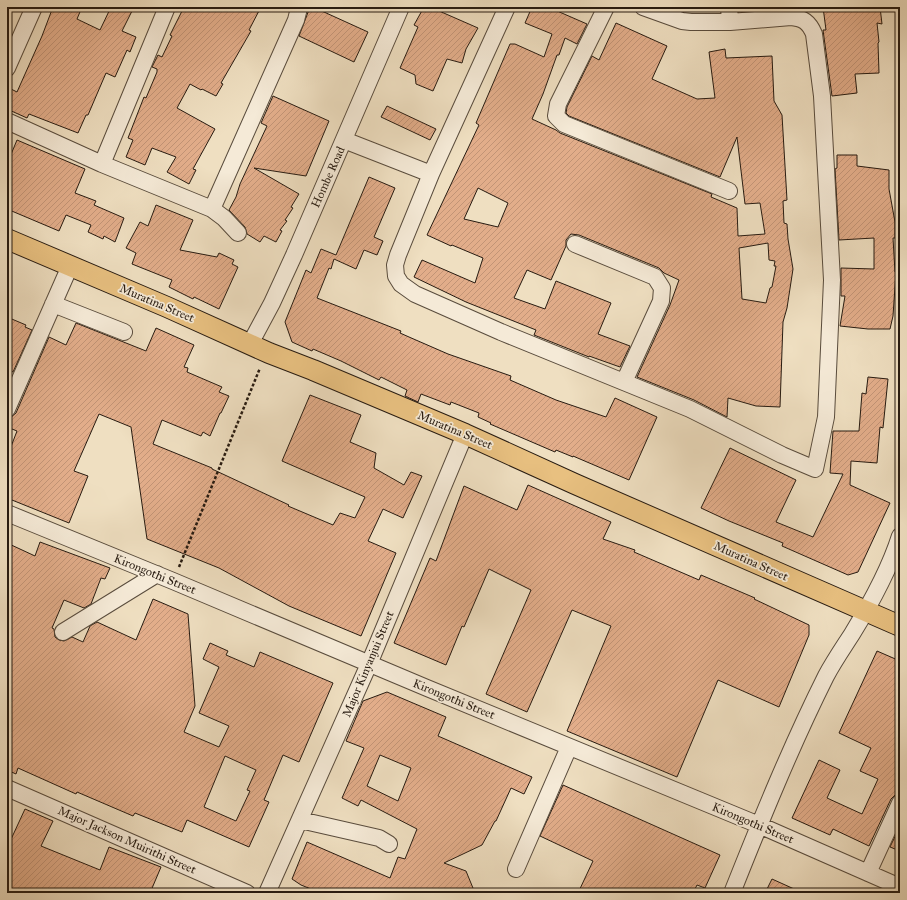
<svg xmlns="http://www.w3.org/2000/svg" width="907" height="900" font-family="'IM FELL Great Primer',serif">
	<defs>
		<pattern id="building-hatch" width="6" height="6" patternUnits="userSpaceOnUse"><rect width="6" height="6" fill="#e2ad8a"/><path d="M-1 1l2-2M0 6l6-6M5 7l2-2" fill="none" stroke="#c29476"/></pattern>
	</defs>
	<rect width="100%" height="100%" fill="#efdfc1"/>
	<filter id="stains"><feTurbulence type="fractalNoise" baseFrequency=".005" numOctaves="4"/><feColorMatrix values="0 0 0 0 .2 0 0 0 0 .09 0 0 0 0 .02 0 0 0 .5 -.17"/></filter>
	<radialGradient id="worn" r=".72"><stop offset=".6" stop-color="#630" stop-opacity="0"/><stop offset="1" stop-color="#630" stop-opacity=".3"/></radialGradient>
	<path fill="url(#building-hatch)" stroke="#271b11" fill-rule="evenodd" d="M53,7H82L77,19L100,30L111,7H134L122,31L136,37L130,52L127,50L115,77L106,73L88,115H86L78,133L29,114L27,118L7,109V87L17,92L42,36Z
		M184,7H261L249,30L251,31L221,83L223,84L216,96L202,89L201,90L190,84L177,108L215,129L193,169L196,170L189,184L167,172L176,157L152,148L145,165L126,157L133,140L128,138L144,97L146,98L157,72V69L152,67L158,55L162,57L172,36L170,35Z
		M310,7H313L368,32L354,62L299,36Z
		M424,7H430L478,28L466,49L462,63L447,59L433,91L416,84L415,75L400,68L418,27L414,25Z
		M532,7H548L587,24L577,44L565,38L559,55H557L543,94L532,119L556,130L560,133L712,194L711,197L737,208L738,236L765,234L760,203L745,204L737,137L720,177L569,116L566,113L567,107L592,56L599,60L616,23L667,46L652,79L697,99L715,98L709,52L725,49L726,58L772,56L774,101L782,115L787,200L783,201L784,223L787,224L788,239L793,269L787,308L783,322L780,407L756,406L728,398L727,417L694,400L637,377L670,305L679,280L664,273L659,268L579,235L571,234L566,240V246L551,280L527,270L514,298L545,309L556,281L611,303L598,334L630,346L620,367L589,356V357L534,335L536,330L466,302L414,277L422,260L475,283L483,258L452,245L451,246L427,235L479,125L476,123L510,44H515L544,57L552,34L525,23ZM478,188L508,203L498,227L464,219ZM768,243L769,260L775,261L774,266H776L772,287L770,288L766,303L742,299L739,248Z
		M823,7H880L882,24L877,23L879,42L878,43L879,73L855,74L857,93L832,96L823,30H826Z
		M273,96L329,121L306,176L254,168L299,194L291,207L293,208L285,220L287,221L280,230L282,231L276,242L264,236L260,242L247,234L245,227L229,210L236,197L240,184L267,126L261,123Z
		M387,106L436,129L430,140L381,117Z
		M17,140L85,169L75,193L96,201L94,205L124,218L115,242L104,236L103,239L88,232L91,225L66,215L59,231L7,209V164Z
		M837,155H857V166L889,170V189L895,222V238H893L895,272H896L893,316L890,329H868L840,326L845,296H841V268L874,269V238L839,240L835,169L837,168Z
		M369,177L395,188L374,237L383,241L377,255L364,250L356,269L334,259L331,269L329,268L317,298L401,331L400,333L409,337L448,354L511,376L510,380L556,400L606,417L615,398L657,417L629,480L573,456V457L556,450L555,452L490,424L491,423L478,417L479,413L451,402L450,405L421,394L418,402L405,396L407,390L381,377L379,380L341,361L313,349L312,351L292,342L285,322L306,270L311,273L321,249L336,255Z
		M156,205L193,220L180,250L217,257L219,253L234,260L232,264L238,267L219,309L194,297L193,299L169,287L172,280L132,264L136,253L126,248L140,222L148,226Z
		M7,317L26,325L25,327L32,330L13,372L7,369Z
		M76,323L146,351L156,328L194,345L184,367L188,368L187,372L222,387L219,392L229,396L221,413H220L210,436L203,432L201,436L162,420L153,444L212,468V469L289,505L288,506L333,525L340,513L355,518L365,497L282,461L310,395L361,415L350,442L376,453L374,468L404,485L411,472L422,476L403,518L383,509L368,541L396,553L361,636L289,606L219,568L147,539L131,427L99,414L74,471L88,476L69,523L7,498V457L17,431L7,427V426L10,418L16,413L49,337L66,345Z
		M868,377L888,379L883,428L880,427L877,463L851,461L850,485L890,503L858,572L848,575L782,546L783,543L729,521L701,508L730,448L796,480L776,522L813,537L843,474L830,473L833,431H859L862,393L866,394Z
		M528,485L611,522L603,539L635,550L634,552L699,580L701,575L755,598L754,599L809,625V635L779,707L718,680L677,777L567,731L611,626L572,610L527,712L486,694L531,590L489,569L464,627L462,626L446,665L394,643L430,558L436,561L464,486L517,510Z
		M40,542L110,568L105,579L101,578L91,604L84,608L64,600L52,628L54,629L55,637L59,640L64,641L72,637L83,642L90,626L97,622L136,640L153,599L188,614L195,706L184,732L219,747L229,726L199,713L219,667L203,659L210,643L228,651L226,655L254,667L260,652L333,683L299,762L283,755L264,800L269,802L249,847L187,820L182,832L135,813L133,816L77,792L76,794L18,768L16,774L7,770V543L35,556ZM225,756L256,770L247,790L250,791L236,821L204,807Z
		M877,651L900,661V794L895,795L891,799L869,846L833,829L830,835L792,818L819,760L840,770L827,798L862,814L878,779L860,771L871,748L839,733Z
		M387,692L446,717L438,736L532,777L524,794L511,788L496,821H495L482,845L444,863L466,871L475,893H321L301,885L292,879L307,842L390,878L398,857L405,859L417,829L361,800L358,806L342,798L364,748L346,741L363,701ZM380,755L411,768L398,801L367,786Z
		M563,785L720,855L705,888L697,885L693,893H578L593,861L540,836Z
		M25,809L53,821L41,846L100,870L109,847L161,867L150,893H7V848Z
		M900,826V851L890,847Z
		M772,879L803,893H765Z"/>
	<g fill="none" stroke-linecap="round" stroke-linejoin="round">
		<g stroke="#594c3d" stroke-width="18">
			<path id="minor" d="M507,7L431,174L398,255L395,265L396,276L401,284L415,294L501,332L690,409L782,455L815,469L826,417L832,280L822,96L814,34C809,22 803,18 791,17L730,22H691L682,21L643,7
				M606,7L558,104L556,116L564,124L729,191
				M729,7L730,22
				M7,68L34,7
				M7,121L102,164L212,209L224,218L238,233
				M344,140L431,174
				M102,164L167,7
				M212,209L296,20L299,8
				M575,244L655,277L662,288L661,301L624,382
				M53,304L124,332
				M250,344L272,303L294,255L401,7
				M7,409L70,266
				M7,513L173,581L427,688L759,825L900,887
				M63,632L157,574
				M7,788L247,893
				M300,820L379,838L389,844
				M516,869L569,747
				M868,873L900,803
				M267,893L369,664L465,434
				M732,893C761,820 791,746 826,676C834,661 843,648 852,634C871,603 889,571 900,536"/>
		</g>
		<g stroke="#271b11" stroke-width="22">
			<path id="major" d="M7,239L167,307L269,353L313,370L465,434L575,484L900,626"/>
		</g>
		<path stroke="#271b11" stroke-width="2.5" stroke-dasharray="3 2" stroke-linecap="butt" d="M179,567L260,368"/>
		<use href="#minor" stroke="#f5ead7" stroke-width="16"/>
		<use href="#major" stroke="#e8c080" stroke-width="20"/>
	</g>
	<g text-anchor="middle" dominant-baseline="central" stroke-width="3.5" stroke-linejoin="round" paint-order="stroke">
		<g font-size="12" fill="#271b11" stroke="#f5ead7">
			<text transform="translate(328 177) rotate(-66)">Hombe Road</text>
			<text transform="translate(157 303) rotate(23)">Muratina Street</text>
			<text transform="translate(455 430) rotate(23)">Muratina Street</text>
			<text transform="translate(751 561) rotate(24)">Muratina Street</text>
			<text transform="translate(155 574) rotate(22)">Kirongothi Street</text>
			<text transform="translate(368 664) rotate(-67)">Major Kinyanjui Street</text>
			<text transform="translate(454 699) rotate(22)">Kirongothi Street</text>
			<text transform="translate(753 823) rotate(23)">Kirongothi Street</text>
			<text transform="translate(127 840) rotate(24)">Major Jackson Muirithi Street</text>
		</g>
	</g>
	<rect width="907" height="900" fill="none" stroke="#efdfc1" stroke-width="24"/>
	<rect x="8" y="8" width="891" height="884" fill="none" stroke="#271b11" stroke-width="2"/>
	<rect x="12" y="12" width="883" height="876" fill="none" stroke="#271b11"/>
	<rect width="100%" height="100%" filter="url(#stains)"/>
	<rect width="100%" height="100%" fill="url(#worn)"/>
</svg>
